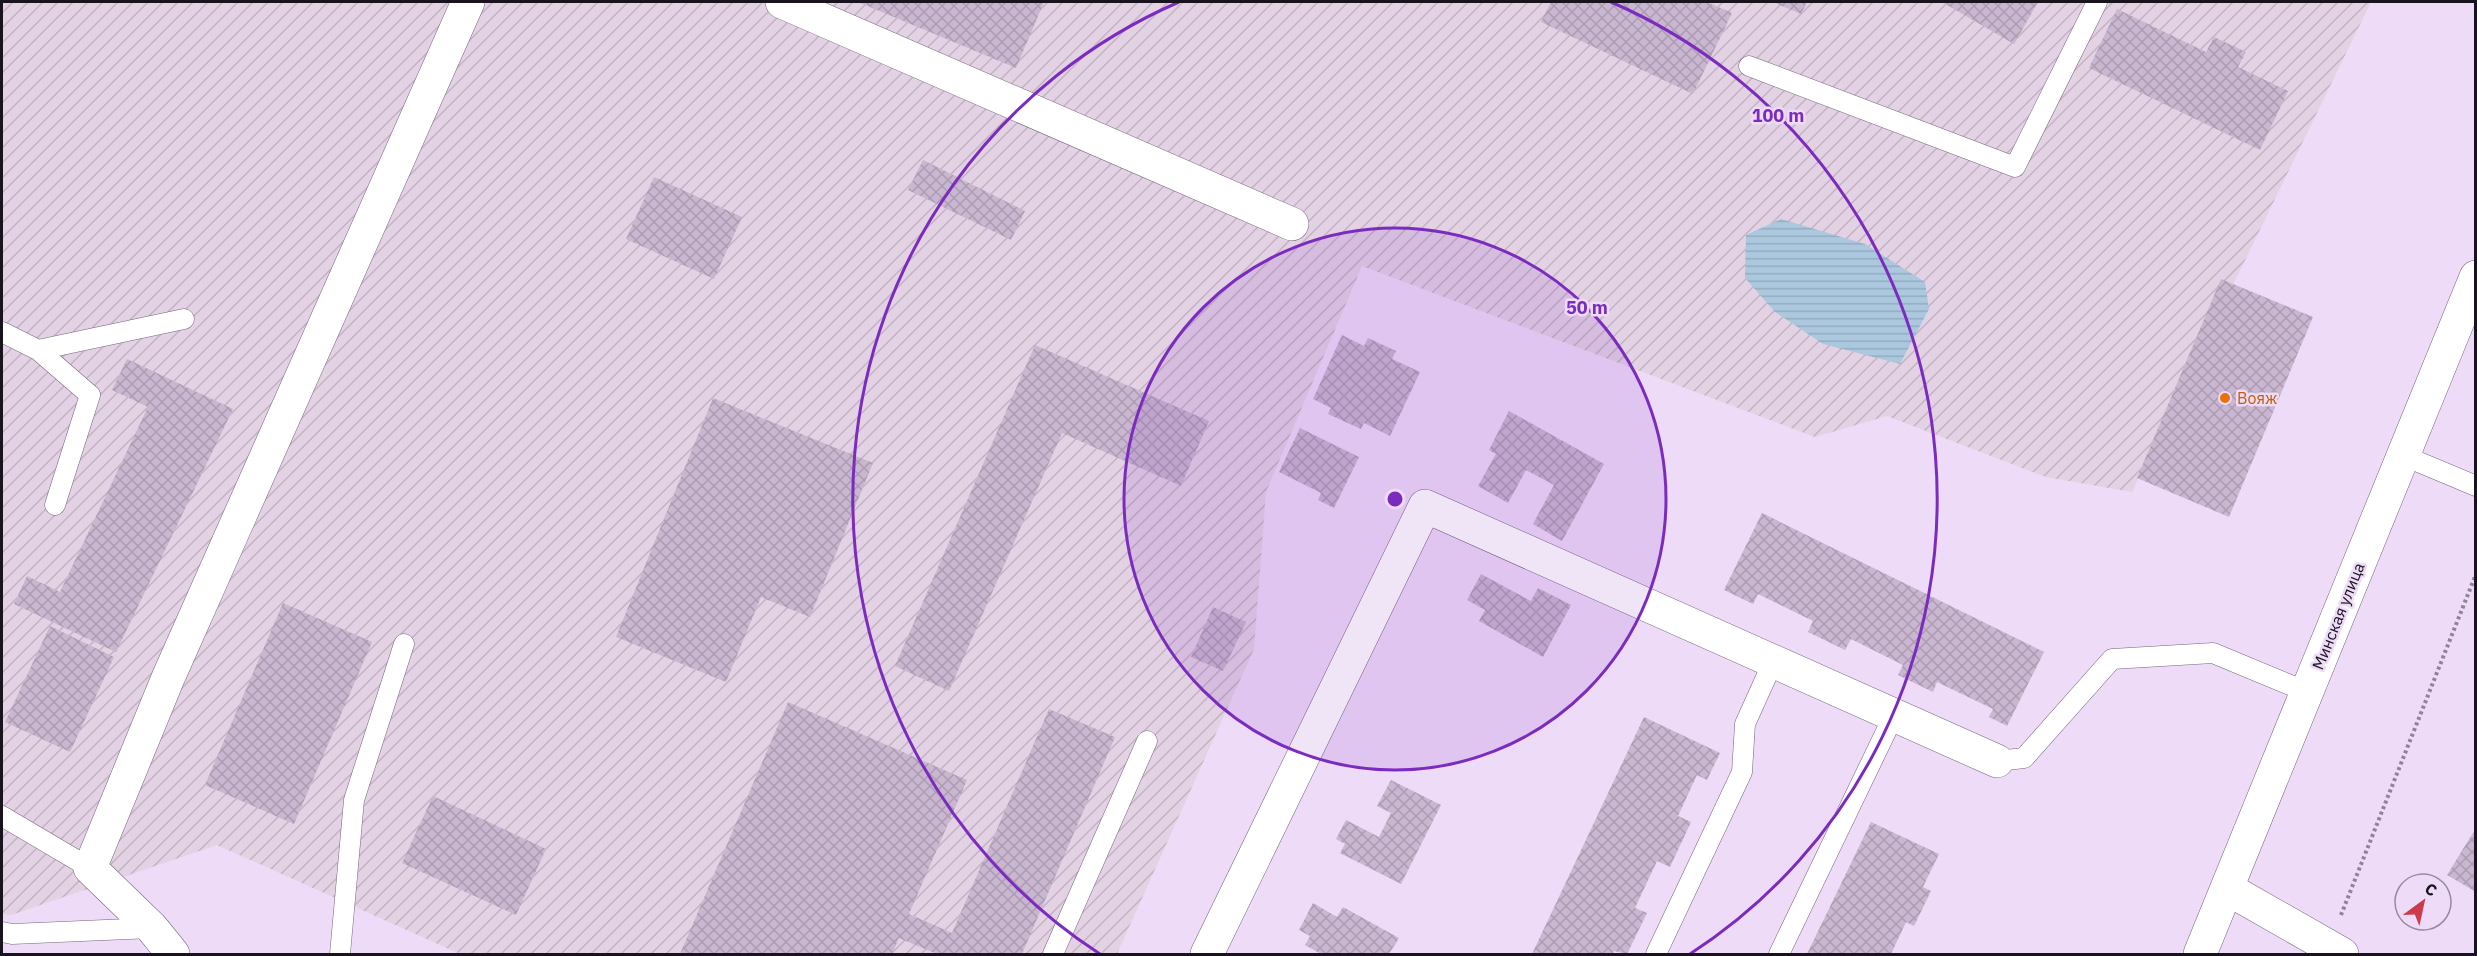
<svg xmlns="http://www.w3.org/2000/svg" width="2477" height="956" font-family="'IBM Plex Sans',sans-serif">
	<defs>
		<pattern id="industrial-furrows" width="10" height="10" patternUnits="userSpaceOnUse" patternTransform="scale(1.5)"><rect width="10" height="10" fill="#e3d2e4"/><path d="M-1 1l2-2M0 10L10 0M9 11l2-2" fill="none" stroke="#c2b3c3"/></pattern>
		<pattern id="water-rules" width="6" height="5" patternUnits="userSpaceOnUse" patternTransform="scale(1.5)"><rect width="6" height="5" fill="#abc8df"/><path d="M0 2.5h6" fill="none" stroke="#93abbf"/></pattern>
		<pattern id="building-cross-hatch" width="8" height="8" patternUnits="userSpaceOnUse" patternTransform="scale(1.5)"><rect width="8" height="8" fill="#c9b6d0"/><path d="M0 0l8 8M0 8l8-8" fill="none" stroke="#ac9cb2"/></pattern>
	</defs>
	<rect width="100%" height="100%" fill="#eddbf7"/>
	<path fill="url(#industrial-furrows)" d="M2,2H2371L2132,492L2046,477L1887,416L1815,437L1362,266L1266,492L1254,649L1117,954H460L217,845L11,915L2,914Z"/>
	<path fill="url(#water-rules)" d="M1781,219L1865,244L1925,282L1929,309L1900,364L1823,344L1775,312L1745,278L1746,235Z"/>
	<path fill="url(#building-cross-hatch)" d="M858,2H1044L1016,68Z
		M1551,2H1707L1732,13L1693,94L1541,22Z
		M1773,2H1807L1801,14Z
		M1942,2H2038L2014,44Z
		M2117,9L2206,52L2214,37L2246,52L2238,67L2288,91L2260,150L2089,68Z
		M923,160L1025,211L1011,240L908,190Z
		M654,177L742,217L714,279L626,239Z
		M2221,279L2313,317L2229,517L2137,478Z
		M1342,335L1364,346L1368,338L1396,351L1392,359L1420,372L1390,436L1364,423L1361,429L1328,414L1331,408L1313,399Z
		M1035,345L1209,421L1181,486L1062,433L949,691L895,666Z
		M127,359L233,409L116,652L14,604L27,576L60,592L148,407L112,390Z
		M713,398L873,463L810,617L761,597L726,682L616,637Z
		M1509,411L1604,464L1562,541L1533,524L1554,485L1526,470L1508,503L1478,486L1496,454L1489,450Z
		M1300,428L1359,457L1334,508L1318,500L1321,493L1279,472Z
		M1762,513L2044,652L2007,726L1989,717L1993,709L1937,682L1933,692L1898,675L1903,665L1851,639L1845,650L1808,632L1813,621L1758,594L1753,604L1724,590Z
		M1481,574L1531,601L1538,588L1571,605L1543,657L1479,621L1485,610L1467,600Z
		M283,603L372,642L294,824L205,785Z
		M1213,607L1246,622L1223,671L1191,657Z
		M50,626L114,657L70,752L5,722Z
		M788,702L967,780L909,914L952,933L1049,709L1115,737L1022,954H937L899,938L892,954H680Z
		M1644,717L1720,753L1707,780L1697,775L1678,816L1691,822L1670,867L1657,861L1635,908L1647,913L1627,954L1614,951L1613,954H1532Z
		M1391,780L1441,805L1401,884L1340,853L1345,844L1336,839L1346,820L1379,837L1391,813L1377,806Z
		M433,796L546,849L516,915L402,863Z
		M1871,822L1939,854L1923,887L1931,891L1914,926L1906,922L1891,954H1807Z
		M2476,828V892L2447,875Z
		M1313,903L1337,917L1343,907L1399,938L1389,954H1321L1305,945L1310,936L1299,930Z"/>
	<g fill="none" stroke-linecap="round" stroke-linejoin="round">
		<g stroke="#75657e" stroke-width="21">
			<path id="service" d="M1749,66L2015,167L2097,2
				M2,332L38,350L184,319
				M38,350L90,395L55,505
				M2402,455L2476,486
				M1997,761L2024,758L2112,659L2213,653L2307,692
				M2,816L90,868
				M2,932L12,934L152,928
				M340,954L354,800L404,644
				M1053,954L1147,741
				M1656,954L1742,772L1745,724L1773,662
				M1779,954L1894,715"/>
		</g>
		<g stroke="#75657e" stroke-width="34">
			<path id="minor" d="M782,2L1292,224
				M2228,889L2342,954
				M173,954L152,928L90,868L168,678L468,2
				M1207,954L1425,506L1997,761"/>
		</g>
		<g stroke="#75657e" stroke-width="34">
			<path id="primary" d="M2200,954L2476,277"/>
		</g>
		<path stroke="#908397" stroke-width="4" stroke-dasharray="3 3" stroke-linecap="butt" d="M2341,915L2476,574"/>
		<use href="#service" stroke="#fff" stroke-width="20"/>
		<use href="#minor" stroke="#fff" stroke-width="33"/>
		<use href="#primary" stroke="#fff" stroke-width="33"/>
	</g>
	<circle cx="1395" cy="499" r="271" fill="#7b2cbf" fill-opacity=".12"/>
	<g fill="none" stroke="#7b2cbf" stroke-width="3">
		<circle cx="1395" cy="499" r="271"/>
		<path d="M1100 954A542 542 0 0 1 1179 2M1611 2A542 542 0 0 1 1690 954"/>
	</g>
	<circle fill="#e8710a" stroke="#eddbf7" stroke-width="2" cx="2225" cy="398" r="6"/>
	<g text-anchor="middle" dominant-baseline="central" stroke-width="5" stroke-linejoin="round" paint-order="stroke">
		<g font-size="16" fill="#c56008" stroke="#eddbf7" text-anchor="start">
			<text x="2237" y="398">Вояж</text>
		</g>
		<g font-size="16" fill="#19131d" stroke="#eddbf7">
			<text transform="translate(2338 616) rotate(-68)">Минская улица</text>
		</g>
	</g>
	<circle cx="1395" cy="499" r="9" fill="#7b2cbf" stroke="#eddbf7" stroke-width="3"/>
	<g font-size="18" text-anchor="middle" font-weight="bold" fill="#7b2cbf" stroke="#eddbf7" stroke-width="5" stroke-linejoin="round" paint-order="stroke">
		<text x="1778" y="122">100 m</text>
		<text x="1587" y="314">50 m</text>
	</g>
	<rect width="2477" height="956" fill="none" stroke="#19131d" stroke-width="6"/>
	<g transform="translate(2423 902) rotate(33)"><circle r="28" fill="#eddbf7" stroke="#988ba0" stroke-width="1.5"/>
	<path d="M0-4.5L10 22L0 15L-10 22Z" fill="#cb3b4b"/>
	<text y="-9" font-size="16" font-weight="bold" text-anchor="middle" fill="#19131d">С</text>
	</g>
</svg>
